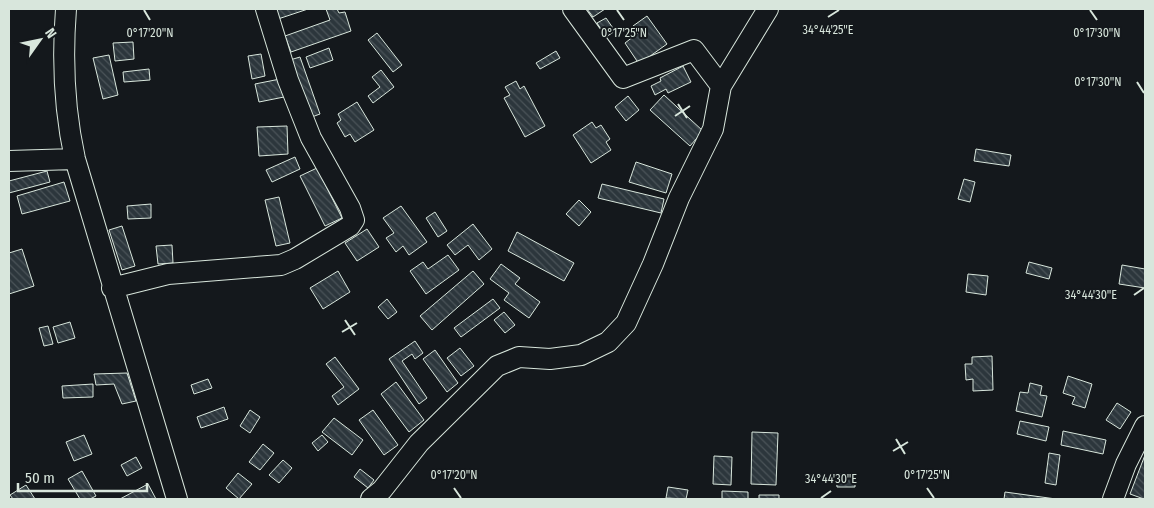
<svg xmlns="http://www.w3.org/2000/svg" width="1154" height="508" font-family="'Fira Sans Condensed',sans-serif">
	<defs>
		<pattern id="building-back-hatch" width="6" height="6" patternUnits="userSpaceOnUse" patternTransform="scale(1.25)"><rect width="6" height="6" fill="#2c363c"/><path d="M-1 5l2 2M0 0l6 6M5-1l2 2" fill="none" stroke="#4a5358"/></pattern>
	</defs>
	<rect width="100%" height="100%" fill="#14181c"/>
	<path fill="url(#building-back-hatch)" stroke="#d8e6dc" d="M275,9H308L278,19Z
		M326,9H337L339,13L345,12L351,31L291,52L285,36L330,20Z
		M587,9H605L593,17Z
		M647,16L667,44L639,64L625,43L638,33L633,26Z
		M606,18L615,31L606,37L597,23Z
		M377,33L402,65L393,72L368,40Z
		M133,42L134,59L115,61L113,43Z
		M329,48L333,60L310,68L306,57Z
		M556,51L560,58L540,69L536,63Z
		M261,54L265,76L252,79L248,56Z
		M109,55L118,95L103,99L93,58Z
		M300,57L320,114L309,118L290,60Z
		M683,66L691,82L668,93L666,89L655,95L651,86L661,81L660,78Z
		M149,69L150,80L124,82L123,72Z
		M381,70L394,87L373,103L368,96L380,87L372,77Z
		M280,79L284,97L259,102L255,84Z
		M516,81L520,89L524,86L545,126L525,137L504,98L510,95L505,87Z
		M664,95L703,131L690,146L650,110Z
		M628,96L639,110L626,121L615,107Z
		M357,102L374,130L355,142L350,134L345,137L337,123L341,120L338,114Z
		M592,122L596,128L601,125L610,139L606,142L611,150L591,163L573,135Z
		M287,126L288,154L259,156L257,127Z
		M976,149L1011,155L1009,166L974,161Z
		M295,157L300,169L272,182L266,170Z
		M636,162L672,174L666,193L629,182Z
		M317,168L342,218L325,226L300,176Z
		M47,171L50,182L9,193V181Z
		M964,179L975,182L970,202L958,199Z
		M64,182L70,201L22,214L17,196Z
		M602,184L664,199L661,213L598,198Z
		M279,197L290,243L276,246L265,200Z
		M579,200L591,212L579,226L566,214Z
		M151,204V218L128,219L127,206Z
		M401,206L427,242L409,255L403,246L396,252L386,238L394,233L383,218Z
		M435,212L447,231L438,237L426,218Z
		M473,224L492,249L479,260L468,245L455,255L447,245Z
		M122,226L135,266L122,270L109,230Z
		M367,229L379,247L357,261L345,243Z
		M517,232L574,263L564,281L508,251Z
		M172,245L173,263L158,264L156,246Z
		M22,249L34,286L9,294V253Z
		M448,255L459,270L426,294L410,271L423,262L428,269Z
		M1029,262L1052,268L1049,279L1026,273Z
		M501,264L520,278L515,284L540,302L529,318L504,300L509,293L490,279Z
		M1122,265L1145,269V288L1119,284Z
		M338,271L350,292L323,309L310,288Z
		M473,271L484,284L432,330L420,316Z
		M968,274L988,276L986,295L966,292Z
		M387,299L397,312L388,319L378,307Z
		M493,299L500,308L461,337L454,328Z
		M504,312L515,325L505,333L494,320Z
		M70,322L75,338L58,343L53,327Z
		M48,326L53,344L44,346L39,328Z
		M415,341L423,353L415,359L412,354L402,361L427,398L419,404L389,359Z
		M460,348L474,366L461,376L447,358Z
		M435,350L458,383L447,392L423,359Z
		M992,356L993,390L973,391V379L966,380L965,364H972V357Z
		M335,357L359,389L338,405L332,396L344,387L326,364Z
		M127,373L136,401L122,404L114,384L96,385L94,374Z
		M1068,376L1092,384L1085,408L1072,404L1075,397L1063,393Z
		M208,379L212,388L194,394L191,385Z
		M396,382L424,420L409,432L381,394Z
		M1030,383L1042,386L1040,395L1047,396L1042,417L1016,411L1020,392L1028,393Z
		M93,384V397L63,398L62,386Z
		M1117,403L1131,412L1120,429L1106,420Z
		M224,407L228,419L201,428L197,417Z
		M250,410L260,417L250,433L240,426Z
		M373,410L398,445L384,455L359,420Z
		M334,418L363,440L352,455L322,432Z
		M1020,421L1049,427L1046,441L1017,434Z
		M1063,431L1106,440L1103,454L1061,445Z
		M752,432L778,433L776,485L751,484Z
		M84,435L92,454L74,461L66,442Z
		M322,435L328,442L318,451L312,443Z
		M263,444L274,453L260,470L249,462Z
		M1049,453L1060,455L1056,485L1045,483Z
		M1145,455V499H1144L1130,494Z
		M714,456L732,457L731,485L713,484Z
		M136,457L142,468L127,476L121,465Z
		M283,460L292,468L279,483L269,475Z
		M360,469L374,480L368,488L354,477Z
		M82,471L96,496L90,499H80L68,479Z
		M238,473L252,484L239,499L226,488Z
		M836,474H855V487H837Z
		M148,484L156,499H120Z
		M26,485L35,499H13L10,495Z
		M668,487L688,490L686,499L666,498Z
		M722,491L748,492V499H722Z
		M1005,492L1056,499H1004Z
		M759,495H779V499H759Z"/>
	<g fill="none" stroke-linecap="round" stroke-linejoin="round">
		<g stroke="#d8e6dc" stroke-width="22">
			<path id="minor" d="M66,9C62,60 64,109 75,159L177,499
				M721,86L768,9
				M9,161L75,159
				M112,288L168,274L281,265L295,259L350,226L354,220L350,208L311,138L288,80L266,9
				M371,499L382,490L419,443L497,366L519,357L550,359L581,355L608,342L626,323L653,264L679,198L713,129L721,86L694,50L623,78L573,9
				M1113,499L1126,464L1145,426"/>
		</g>
		<use href="#minor" stroke="#14181c" stroke-width="20"/>
	</g>
	<path fill="none" stroke="#d8e6dc" stroke-width="2" d="M144,10L150,20M617,10L624,20M1090,10L1097,20M828,17L839,10M1137,82L1144,93M678,104L687,118M675,116L690,106M1134,295L1144,288M345,320L355,335M342,332L357,323M896,439L905,454M893,451L908,442M454,488L461,498M927,488L934,498M821,498L831,491"/>
	<g font-size="12" text-anchor="middle" fill="#d8e6dc" stroke="#14181c" stroke-width="4" stroke-linejoin="round" paint-order="stroke">
		<text x="828" y="34">34°44'25"E</text>
		<text x="1097" y="37">0°17'30"N</text>
		<text x="150" y="37">0°17'20"N</text>
		<text x="624" y="37">0°17'25"N</text>
		<text x="1098" y="86">0°17'30"N</text>
		<text x="1091" y="299">34°44'30"E</text>
		<text x="454" y="479">0°17'20"N</text>
		<text x="927" y="479">0°17'25"N</text>
		<text x="831" y="483">34°44'30"E</text>
	</g>
	<rect width="1154" height="508" fill="none" stroke="#d8e6dc" stroke-width="20"/>
	<g transform="translate(40 40) rotate(57)" stroke="#14181c" stroke-width="4" paint-order="stroke">
	<path d="M0-4L9 19L0 12L-9 19Z" fill="#d8e6dc"/>
	<text y="-8" font-size="14" font-weight="bold" text-anchor="middle" fill="#d8e6dc">N</text>
	</g>
	<path d="M18 483v8h129v-8" fill="none" stroke="#d8e6dc" stroke-width="2.5"/>
	<text x="25" y="483" font-size="15" fill="#d8e6dc" stroke="#14181c" stroke-width="4" paint-order="stroke">50 m</text>
</svg>
